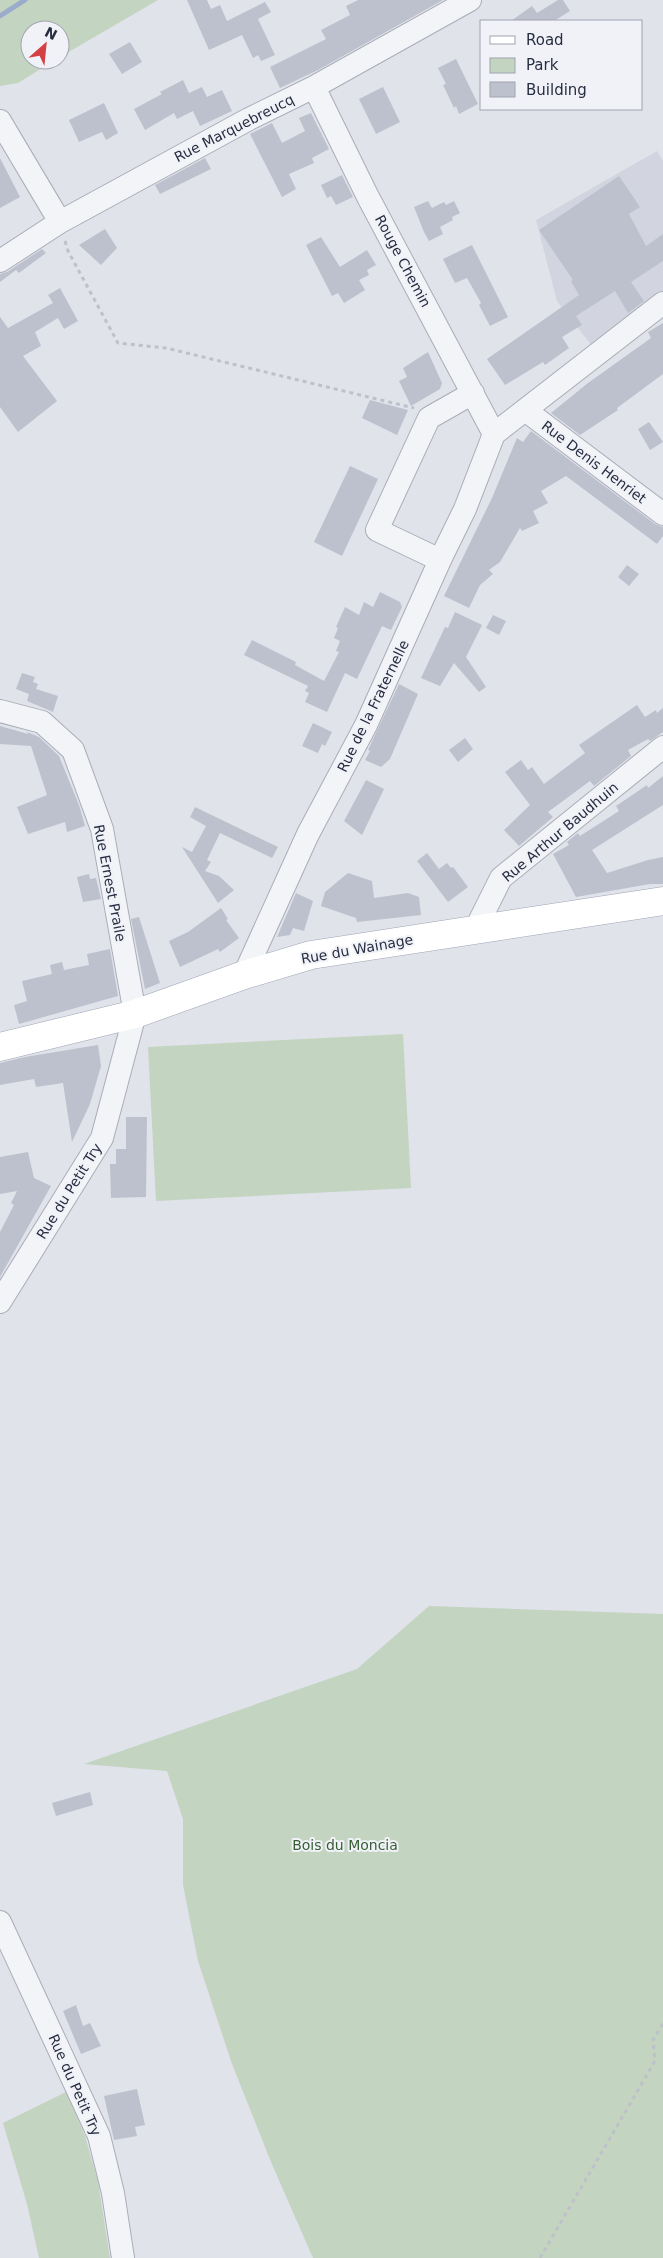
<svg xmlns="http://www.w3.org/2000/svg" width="663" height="2258" font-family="'DejaVu Sans',sans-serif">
	<rect width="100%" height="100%" fill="#e0e3ea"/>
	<path fill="#d2d5df" d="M657,151L663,161V294L596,351L557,301L536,220Z"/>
	<path fill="#c3d4c1" d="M0,0H158L60,57V30H30V60H55L18,83L0,86Z
		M403,1034L411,1188L156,1201L148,1047Z
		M429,1606L663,1614V2258H313L271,2162L232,2064L198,1961L183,1885V1819L167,1771L84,1764L357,1669Z
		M66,2092L85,2136L98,2181L110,2258H39L27,2204L3,2123Z"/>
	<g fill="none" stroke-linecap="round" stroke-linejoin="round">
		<path stroke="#9aabcb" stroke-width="5" d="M0,16L25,0"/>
	</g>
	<path fill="#bdc1cd" d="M187,0H207L211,9L220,5L227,21L265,2L271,12L258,19L275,55L261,61L258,55L253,58L242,35L209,50Z
		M358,0H443L318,70L280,88L270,67L326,39L321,30L350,15L346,6Z
		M558,0H563L570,11L554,21H511L532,6L537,13Z
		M130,42L142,62L122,74L109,54Z
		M456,59L478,104L459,114L456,106L454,108L443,85L446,84L438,68Z
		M183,80L189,93L202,87L207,97L222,90L232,111L200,126L193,111L177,119L174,113L145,130L134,109L162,94L160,92Z
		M383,87L400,122L376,134L359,99Z
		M104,103L118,133L106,140L102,132L79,142L69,120Z
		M311,113L329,149L312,158L314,163L289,174L296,189L282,197L250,134L272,123L282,143L305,131L299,118Z
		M0,158L20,197L0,208Z
		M205,158L211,169L160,194L155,185Z
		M342,175L353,197L336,205L331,196L327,198L321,185Z
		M619,176L640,207L629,214L646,246L663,234V261L631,282L644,301L628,313L615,291L576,316L582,325L562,337L569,348L545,365L543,362L505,385L487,359L579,295L571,281L573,280L539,230Z
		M428,201L432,208L444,202L446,205L454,201L460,213L452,217L453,220L440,227L443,234L429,241L424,232L414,207Z
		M105,229L117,248L101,265L79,245Z
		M321,237L340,267L367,250L376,265L367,270L369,275L359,280L365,290L344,303L338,293L332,296L306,245Z
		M472,245L508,317L490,326L479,305L481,303L467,278L455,283L443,259Z
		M42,249L46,253L19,273L16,270L0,282V274L7,272Z
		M60,288L78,321L64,329L58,318L35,332L41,346L23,356L57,401L18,432L0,407V317L8,328L53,303L48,295Z
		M663,323V374L617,408L618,410L580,435L551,413L588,383L651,338L648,332Z
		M428,352L442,383L440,389L411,406L399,381L407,377L403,368Z
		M370,400L408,410L397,435L362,418Z
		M649,422L663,442L650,450L638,429Z
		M531,431L655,524L663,527V536L657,544L566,476L541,491L548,503L533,511L539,523L522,531L520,528L500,562L489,570L493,574L480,585L469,608L444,596L492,498L517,438L523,442Z
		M350,466L378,479L342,556L314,542Z
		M627,565L639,574L629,586L618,577Z
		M380,592L400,602L402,607L391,630L382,626L357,679L345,673L327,712L305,702L309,693L305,691L308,686L244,655L252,640L296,662L295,665L324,681L339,652L336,651L340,641L334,638L338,628L336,627L345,607L359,615L364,602L373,607Z
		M455,612L482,625L466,657L486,687L479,692L454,663L440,686L421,678L445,627L448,628Z
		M493,615L506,621L499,635L486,628Z
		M22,673L35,677L33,682L38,684L36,689L58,696L53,712L27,701L29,694L16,689Z
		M399,684L418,694L390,759L381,767L365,760L370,751L368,750Z
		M637,705L645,717L656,710L657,713L663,708V732L650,741L648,739L628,750L631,756L594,786L590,781L548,812L553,817L519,846L504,830L530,805L505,772L521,760L528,770L532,767L544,784L585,753L579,745Z
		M313,723L332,732L325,746L322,744L318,753L302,746Z
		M0,726L28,734L27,732L39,737L59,756L79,805L85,826L67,832L65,822L28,834L17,807L47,795L31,746L0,744Z
		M465,738L473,749L458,762L449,750Z
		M663,776V805L592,850L607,873L648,860L663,857V884H650L576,897L553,854L569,845L567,842L578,833L580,836L619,811L616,806L647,785L648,788Z
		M366,780L384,789L362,835L344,821Z
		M195,807L278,847L272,858L220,833L207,860L211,862L205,871L219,876L234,890L218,903L182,847L192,852L206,826L190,817Z
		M427,853L439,869L447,863L451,868L453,867L468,887L448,902L417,861Z
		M348,873L372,881L374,898L408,893L419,897L421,915L357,922L356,918L321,906L325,892Z
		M89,874L90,879L96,878L101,899L83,902L77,877Z
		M296,893L313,901L304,931L293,928L290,935L277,937Z
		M221,908L228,919L226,920L239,938L220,952L218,949L180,967L169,941L188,932Z
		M139,917L160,983L145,989L131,919Z
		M110,949L118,996L19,1024L14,1005L27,1001L22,981L52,974L50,965L62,962L64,970L89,965L87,954Z
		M98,1045L101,1066L90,1104L72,1142L63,1083L36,1087L34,1079L0,1085V1063L25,1057Z
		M126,1117H147L146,1197L111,1198L110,1164H116V1149H126Z
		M28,1152L34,1178L51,1186L0,1277V1232L14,1205L11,1203L17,1191L0,1194V1157Z
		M90,1792L93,1805L56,1816L52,1803Z
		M76,2005L83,2026L90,2023L101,2046L81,2054L63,2011Z
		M137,2089L145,2125L135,2127L137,2136L114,2140L104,2096Z"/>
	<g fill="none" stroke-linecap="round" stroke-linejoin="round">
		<g stroke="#a9adb8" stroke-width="24">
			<path id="minor" d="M314,87L368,197L494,434
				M0,121L60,222
				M0,261L60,222L249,119L314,87L470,0
				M525,410L663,514
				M494,434L663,303
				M440,560L377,530L429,418L473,393
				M0,711L42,722L73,750L102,829L135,1014L102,1138L0,1302
				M475,930L501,878L663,747
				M244,975L308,834L366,725L440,560L465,509L494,434
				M0,1922L99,2136L113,2193L123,2258"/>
		</g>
		<g stroke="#9fa5b6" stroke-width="29">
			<path id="major" d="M0,1047L135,1014L244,975L311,955L663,901"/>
		</g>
		<path stroke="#bec1c9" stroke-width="3" stroke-dasharray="4 4" stroke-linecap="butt" d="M65,241L68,251L118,343L166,348L414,408
			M540,2258L655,2061L653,2040L663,2023"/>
		<use href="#minor" stroke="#f3f4f8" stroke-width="22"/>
		<use href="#major" stroke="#fff" stroke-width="28"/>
	</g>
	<g text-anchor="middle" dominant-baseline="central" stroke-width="4" stroke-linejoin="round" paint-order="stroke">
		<g font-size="14" fill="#282e42" stroke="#f0f2f7">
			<text transform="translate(234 128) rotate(-27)">Rue Marquebreucq</text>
			<text transform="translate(403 261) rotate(62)">Rouge Chemin</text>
			<text transform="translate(594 462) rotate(37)">Rue Denis Henriet</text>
			<text transform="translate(373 706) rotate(-64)">Rue de la Fraternelle</text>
			<text transform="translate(560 832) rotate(-40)">Rue Arthur Baudhuin</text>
			<text transform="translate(110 883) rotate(79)">Rue Ernest Praile</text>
			<text transform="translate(357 949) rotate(-10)">Rue du Wainage</text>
			<text transform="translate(69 1191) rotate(-58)">Rue du Petit Try</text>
			<text transform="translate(75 2085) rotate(66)">Rue du Petit Try</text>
		</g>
		<g font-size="14" fill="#375e35" stroke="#f0f2f7">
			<text x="345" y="1845">Bois du Moncia</text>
		</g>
	</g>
	<rect x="480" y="20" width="162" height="90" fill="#f0f2f7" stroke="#a0a4af"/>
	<rect x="490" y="36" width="25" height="8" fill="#ffffff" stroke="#a0a4af"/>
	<text x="526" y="45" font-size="15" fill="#282e42">Road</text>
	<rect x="490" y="58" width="25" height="15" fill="#c3d4c1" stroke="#a0a4af"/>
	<text x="526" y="70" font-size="15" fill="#282e42">Park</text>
	<rect x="490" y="82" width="25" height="15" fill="#bdc1cd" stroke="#a0a4af"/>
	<text x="526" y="95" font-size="15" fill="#282e42">Building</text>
	<g transform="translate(45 45) rotate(27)"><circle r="24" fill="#f0f2f7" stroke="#a0a4af"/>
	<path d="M0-4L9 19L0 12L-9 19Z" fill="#d34044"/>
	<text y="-8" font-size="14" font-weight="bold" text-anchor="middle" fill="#282e42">N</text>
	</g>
</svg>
